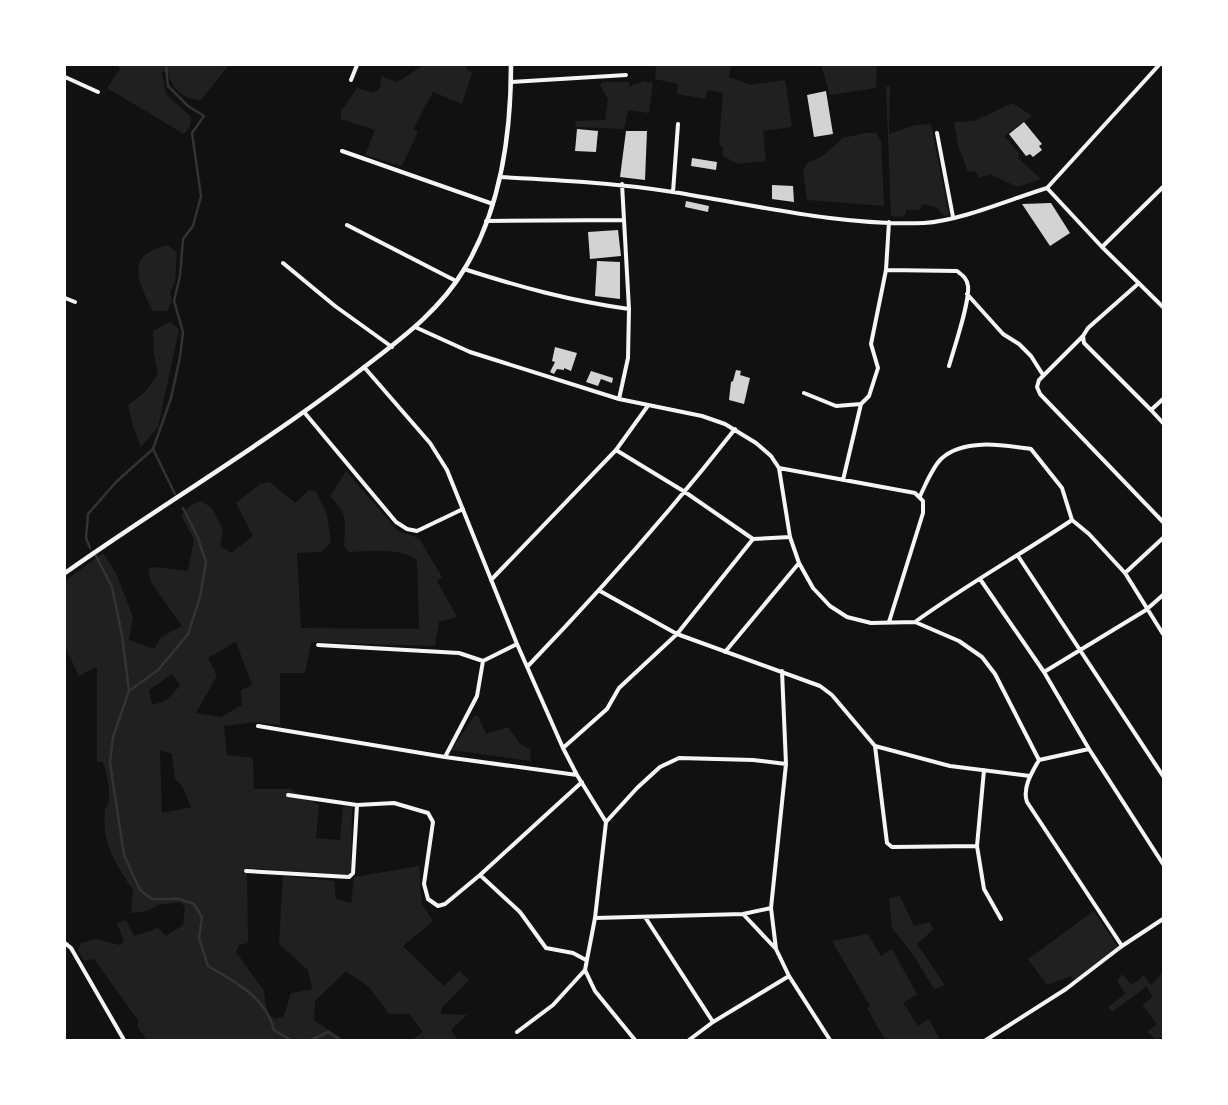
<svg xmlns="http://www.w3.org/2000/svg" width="1228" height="1105" font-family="'Sofia Sans Condensed',sans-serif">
	<rect width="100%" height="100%" fill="#111"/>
	<path fill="#202020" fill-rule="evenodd" d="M116,65H242H229L201,100C183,99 171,89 168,71L162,72L166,94L191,117L190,126L184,134L107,88L120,69Z
		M424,65H466V69L472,73L462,104L433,92L413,129L418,132L402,166L365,155L375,130L341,119V111L357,88L374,93L380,88L381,76L397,82Z
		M656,65H731L729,77L750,85L785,80L792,127L763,131L766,161L738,164L723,156V148L719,144L723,93L708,90L705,99L677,94L678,84L655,79Z
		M821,65H877L876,88L830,95Z
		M643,81L653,83L649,113L628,110L624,129L575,127L576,121L605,120L608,99L600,85L602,82H629V87Z
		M890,86L889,134L915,125L931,124L949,215L944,216L936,207L923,204L919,210H907L904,217L891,216L886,87Z
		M1012,103L1032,116L1004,136L1019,153L1018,158L1041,179L1017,187L990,174L979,178L975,171L968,172L958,145L954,122L974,121Z
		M865,133H876L881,140L884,206L807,200L803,171L807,163L821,157L843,138Z
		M167,245L177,252L175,282L170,292L172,302L167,311H153C146,297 129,269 145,255C151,250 160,248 167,245Z
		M170,322L179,329L158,427L141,447L133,427L128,405L146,391L158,373L154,354L153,331Z
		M346,471L398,531L419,538L442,577L437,581L457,617L439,622L435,646L311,642L305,673H280V725L257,722L224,726L227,755L253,758L254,789H290L319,805L316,838L340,840L343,806L352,807L351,871L347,875L247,868L248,943L239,945L236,952L264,991L267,1015L277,1019L284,1016L291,993L312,989L308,970L279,944L283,876L334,881L336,899L351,903L354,877L419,866L422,904L433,921L403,946L444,986L459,971L469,980L441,1009V1014L467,1015L451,1030L458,1040H412L423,1032L409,1014H389L369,987L346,971L315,1001L314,1020L344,1040H147L138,1028V1020L94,959L84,961L78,950L81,943L96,939L120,945L124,942L117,923L126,920L134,936L158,928L166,936L183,925L185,907L180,902L158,905L147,911L131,913L133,890C116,865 101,842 105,810C105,807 109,804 109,800C110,787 107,774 103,762H97V667L79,676L65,647V581L103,553L116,573L133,617L129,640L154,649L161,637L182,626L151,582L148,569L154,567L188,571L194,539L181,515L191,505L200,501L211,507L223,530L220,546L231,553L253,536L236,503L260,484L270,482L295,503L309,490L316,492L327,514L331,543L321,552L297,553L301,628L419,629L417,560C400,547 370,551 349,552L344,546C345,520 349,517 330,496ZM236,642L252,685L241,690L242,705L221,717L196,713L217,676L208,658ZM172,674L180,685C173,694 164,705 152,704L149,690ZM160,750L172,754L175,779L182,786L191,807L162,813Z
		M474,716H478L486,734L508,727L520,744L530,749L531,761L451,750Z
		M900,896L914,926L930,922L933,930L917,944L945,985L934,989L912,953L892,928L889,898Z
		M1094,911L1118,947L1074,981L1071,976L1047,985L1028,959Z
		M868,934L881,956L892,949L917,994L903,1003L918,1026L929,1019L940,1040H885L867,1008L870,1006L832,941Z
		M1163,972V1037L1156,1040L1147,1032L1157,1024L1142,1005L1153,997L1146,987L1112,1012L1108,1007L1125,994L1117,981L1122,974L1132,985L1144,975L1151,985Z"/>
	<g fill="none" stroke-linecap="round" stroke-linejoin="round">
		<path stroke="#333" stroke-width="2.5" d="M166,65L168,86L188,106L204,116L192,133L201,196L193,226L183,239L180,276L174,301L183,332L180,357L171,398L153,449L175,494
			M183,508L198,538L206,562L200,597L188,634L158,670L129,691L113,737L110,763L124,855L140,890L152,899H179L194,904L202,917L199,938L208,966C235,982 266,997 274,1030L291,1040
			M90,548L86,538L88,514L116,482L153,449
			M96,556L112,587L122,635L129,691
			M311,1040L328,1032L341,1040"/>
	</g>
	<path fill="#d3d3d3" d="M826,91L833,134L814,137L807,95Z
		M1024,122L1042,144L1039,146L1042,150L1033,157L1030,154L1026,156L1009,134Z
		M577,129L598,131L596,152L575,151Z
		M626,131H647L645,180L620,177Z
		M692,158L717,162L716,170L691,166Z
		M772,185L793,186L794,202L772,199Z
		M686,201L709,206L708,212L685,207Z
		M1051,203L1070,233L1050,246L1022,204Z
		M618,230L621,256L590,259L588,232Z
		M597,261L620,262V299L595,296Z
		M555,347L577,353L571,371L564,368V370L557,369L554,374L550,372L555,362L552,361Z
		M736,370L741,371L740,375L750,378L744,404L729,400L731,382L733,381Z
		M591,371L613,378L612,383L601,379L598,386L586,382Z"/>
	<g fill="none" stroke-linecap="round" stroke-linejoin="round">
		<path stroke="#f5f5f5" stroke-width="4" d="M65,77L98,92
			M351,80L357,65
			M511,82L626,75
			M937,133L953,217
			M342,151L493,204
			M500,177C558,180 616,183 673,192C755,205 839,226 924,223C960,221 1011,199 1047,188L1102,247L1163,307
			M1047,188L1159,65
			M673,192L678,124
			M486,221L624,220
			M347,225L456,281
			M1102,247L1163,187
			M283,263L335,306L392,347
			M464,269C520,287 571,301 629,309
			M886,270L957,271C962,275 967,278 968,286C970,302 954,348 949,366
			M1139,283L1088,328L1083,336L1084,343L1151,410L1163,399
			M967,294L1003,334L1019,344L1031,356L1043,375
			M65,298L75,302
			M415,327L470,352L619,399L702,416L725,424L756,443L771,456L779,468L790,537L799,563L813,588L830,606L847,617L871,623L915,622L959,641L982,657L995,674L1039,760C1032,772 1022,788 1027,802L1122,946
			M1083,336L1039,380L1037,387L1040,394L1163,522
			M364,367L430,443L447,470L517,644L563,748L577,775L606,822
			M804,393L836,406L861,404L869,396L878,368L871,344L886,270L889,222
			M619,399L628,358L629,309L622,184
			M1151,410L1163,423
			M304,412L396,522L407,529L417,531L463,509
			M616,450L685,492L753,539L790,537
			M779,468L915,493L923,501V513L889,622
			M843,480L861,404
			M920,496C926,484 932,468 941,459C963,438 1004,445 1031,449L1062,488L1072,520L1089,534L1125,573L1163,634
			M1018,556L1163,776
			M1125,573L1163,538
			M980,579L1044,672L1089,749L1163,864
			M491,580L616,450L647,407
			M600,591L677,634L820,686L832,695L875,746L950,766L1030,776
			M915,622C966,585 1020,555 1072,520
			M318,645L459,653L483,661L477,696L445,757
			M725,652L799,563
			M483,661L517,644
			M528,666C601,590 670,512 735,429
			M782,671L786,764L771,908L776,949L789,976L830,1040
			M1044,672L1146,610L1163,595
			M258,726L445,757L577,775
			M875,746L887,843L892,847L977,846L984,889L1001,919
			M563,748L607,709L619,688L677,634L753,539
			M1039,760L1089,749
			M288,795L357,805L394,803L428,813L433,822L424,884L428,899L438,906L445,904L480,875L582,782
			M977,846L984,770
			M246,871L349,877L353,873L357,805
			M480,875L520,912L546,948L573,953L586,960
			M743,914L776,949
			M645,917L713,1022
			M595,918L743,914L771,908
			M65,943L71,948L124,1040
			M585,970L595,991L635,1040
			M517,1032L553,1005L585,970L595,918L606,822L637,788L660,767L679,758L753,760L786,764
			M689,1040L713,1022L789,976
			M986,1040L1066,989L1122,946L1163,919"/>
		<path stroke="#f5f5f5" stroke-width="4.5" d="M65,573C160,506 261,446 354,375C395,343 438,314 465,268C501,208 511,134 511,65"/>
	</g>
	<rect width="1228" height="1105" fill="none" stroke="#ffffff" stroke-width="132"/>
</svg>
